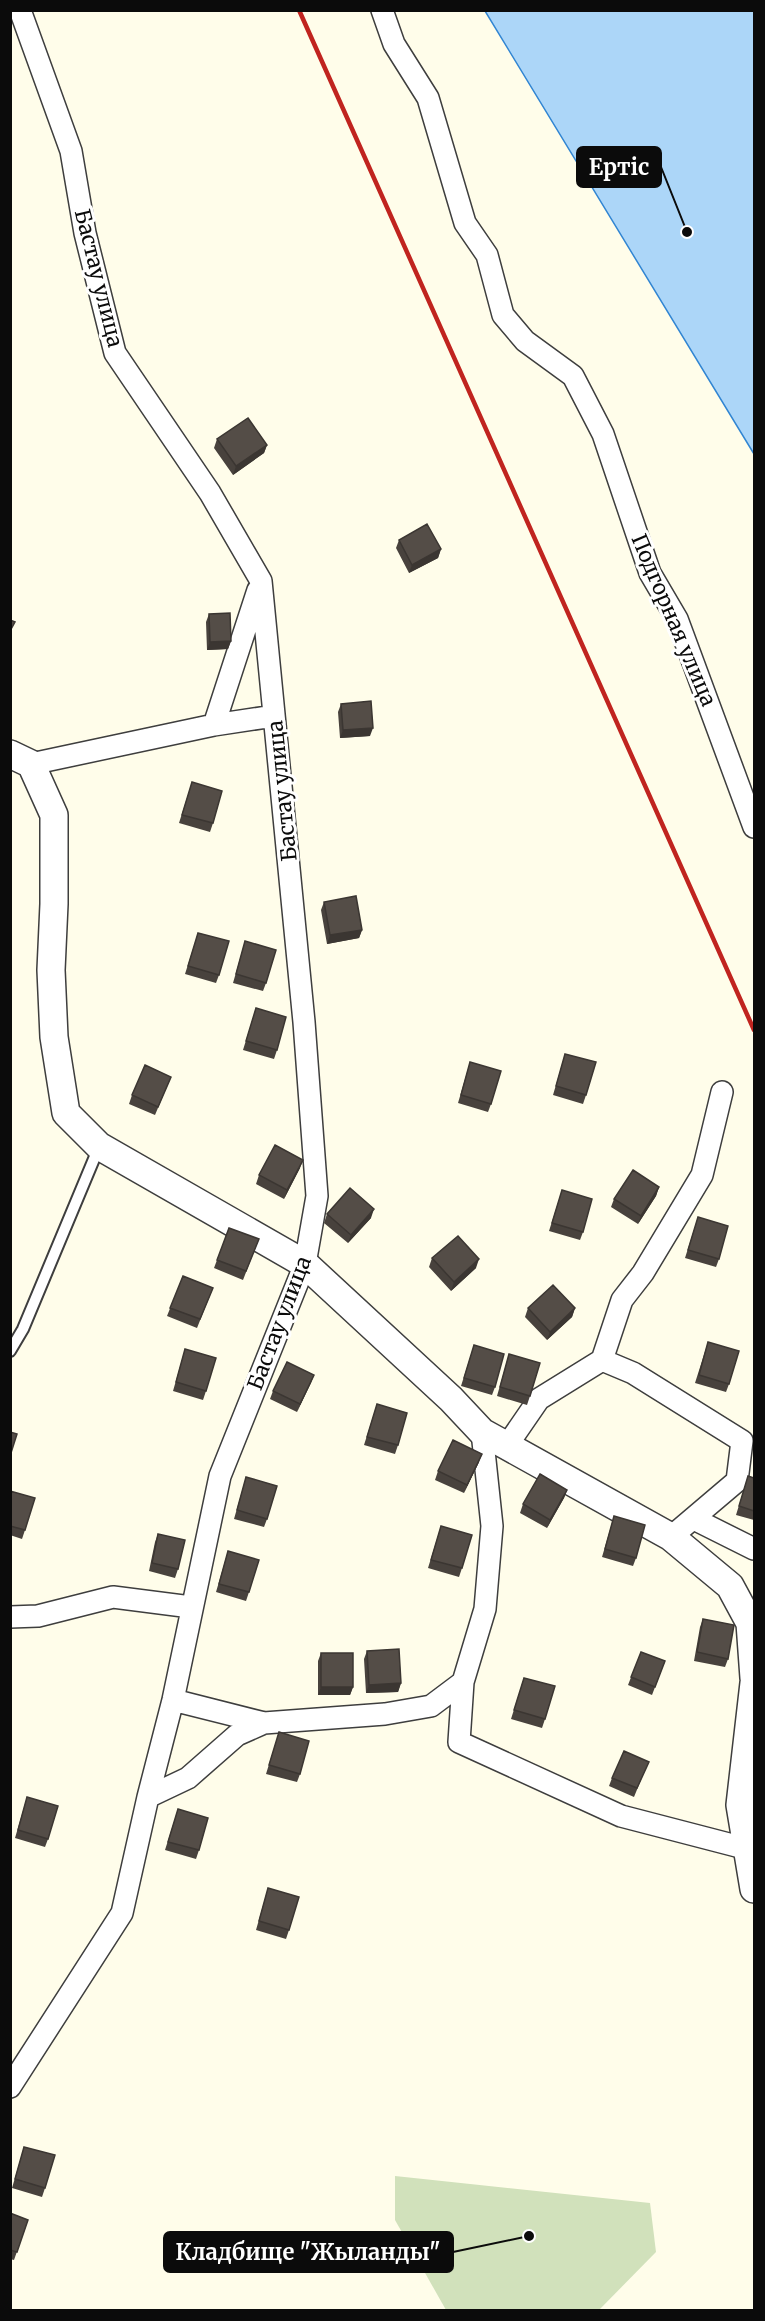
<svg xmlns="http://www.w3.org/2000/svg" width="765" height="2321" font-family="Merriweather,serif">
	<rect width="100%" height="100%" fill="#fffdea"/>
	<path fill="#d1e1bb" d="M395,2176L650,2203L656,2252L599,2310H446L395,2220Z"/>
	<path fill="#acd6f8" stroke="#3185d2" stroke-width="1.5" d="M485,11H754V454Z"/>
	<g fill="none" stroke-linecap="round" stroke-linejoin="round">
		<g stroke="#3e3e3e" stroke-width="14">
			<path id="service" d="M10,1351L23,1329L99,1147"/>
		</g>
		<g stroke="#3e3e3e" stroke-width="24">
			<path id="minor" d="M382,10L394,44L428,98L465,223L487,255L503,315L525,341L573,376L603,434L650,573L677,619L754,827
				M214,725L274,716
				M31,764L214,725L258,590
				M602,1360L633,1373L742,1441L737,1481L671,1537
				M506,1447L539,1399L602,1360L622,1300L643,1273L702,1175L722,1092
				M694,1519L754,1549
				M10,1617L38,1616L113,1597L191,1607
				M463,1682L459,1742L621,1816L748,1849
				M173,1700L264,1723L385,1714L431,1706L463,1682L485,1609L492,1526L482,1432
				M148,1797L188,1778L237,1735L264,1723
				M10,2087L122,1913L148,1797L173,1700L220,1476L305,1264L317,1196L304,1022L261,581L210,493L115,353L85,233L71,151L20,10"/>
		</g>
		<g stroke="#3e3e3e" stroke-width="30">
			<path id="tertiary" d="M10,754L31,764L54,815V904L51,970L54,1037L66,1113L99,1146L305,1264L451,1399L482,1432L671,1537L730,1586L750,1623L754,1678
				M754,1683L740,1805L754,1889"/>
		</g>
		<use href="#service" stroke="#fff" stroke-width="10"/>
		<use href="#minor" stroke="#fff" stroke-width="21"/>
		<use href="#tertiary" stroke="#fff" stroke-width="27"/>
		<path stroke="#c0241f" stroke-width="4.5" d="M299,10L754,1030"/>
	</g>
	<path fill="#48423d" d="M217,439L267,445L264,453L233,475L214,448Z
		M399,540L441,549L438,558L409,573L396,548Z
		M209,614L231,641L228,649L207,650L206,622Z
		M341,704L370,736L340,738L338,712Z
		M192,782L213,823L210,832L179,823Z
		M324,902L362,930L359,938L327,944L321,910Z
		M198,933L219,975L216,983L185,974Z
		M245,941L266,983L263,991L233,983Z
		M256,1008L277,1050L274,1059L243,1050Z
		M565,1054L586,1095L583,1104L553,1095Z
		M470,1062L491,1104L488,1112L458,1103Z
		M171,1077L155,1115L129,1104L132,1095Z
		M300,1168L284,1199L256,1184L259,1175Z
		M659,1187L656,1196L638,1224L611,1207L614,1199Z
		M562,1190L583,1232L580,1240L549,1231Z
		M327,1214L371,1218L348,1243L324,1223Z
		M698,1217L719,1259L716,1267L685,1258Z
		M229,1228L259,1239L243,1280L214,1268Z
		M432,1258L476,1268L451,1291L429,1267Z
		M183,1276L213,1288L197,1328L167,1316Z
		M528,1308H575L572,1317L547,1340L525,1317Z
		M708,1342L729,1384L726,1392L695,1383Z
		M474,1345L495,1387L492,1395L461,1386Z
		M185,1349L206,1391L203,1400L173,1391Z
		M509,1354L530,1396L527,1405L497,1396Z
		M314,1375L297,1412L270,1399L273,1391Z
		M377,1404L398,1445L395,1454L364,1445Z
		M479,1462L464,1493L435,1480L438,1471Z
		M748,1476L754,1478V1520L736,1515Z
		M246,1477L267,1519L264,1527L234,1519Z
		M567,1490L564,1498L547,1528L520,1513L523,1504Z
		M10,1491L25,1530L22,1539L10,1535Z
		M614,1516L636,1558L633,1566L602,1557Z
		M441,1526L462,1568L459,1577L428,1568Z
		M158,1534L178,1569L175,1578L149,1571L155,1542Z
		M228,1551L249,1592L246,1601L216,1592Z
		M703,1619L728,1659L725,1667L694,1661L700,1627Z
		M367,1651L401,1683L398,1692L366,1693L364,1659Z
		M641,1652L665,1661L652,1695L628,1685Z
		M321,1653L353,1687L350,1695H318V1661Z
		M524,1678L545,1719L542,1728L511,1719Z
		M279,1732L300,1774L297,1782L266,1774Z
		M645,1770L634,1797L609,1786L612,1778Z
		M27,1797L48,1839L45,1847L15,1838Z
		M178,1809L199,1850L196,1859L165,1850Z
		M268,1888L289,1930L286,1939L256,1930Z
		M24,2147L45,2188L42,2197L12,2188Z
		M10,2213L28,2220L14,2260L10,2259Z"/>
	<path fill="#3b3632" d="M267,445L264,453L233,475L236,466Z
		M441,549L438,558L409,573L412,565Z
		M231,641L228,649L207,650L210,642Z
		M373,728L370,736L340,738L343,730Z
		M362,930L359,938L327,944L330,935Z
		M303,1160L300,1168L284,1199L287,1190Z
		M659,1187L656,1196L638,1224L641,1216Z
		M374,1209L371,1218L348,1243L351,1235Z
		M479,1259L476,1268L451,1291L454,1282Z
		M575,1308L572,1317L547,1340L550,1332Z
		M314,1375L311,1383L297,1412L300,1404Z
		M482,1454L479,1462L464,1493L467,1485Z
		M567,1490L564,1498L547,1528L550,1520Z
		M401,1683L398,1692L366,1693L369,1685Z
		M321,1687H353L350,1695H318Z"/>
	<path fill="#544d47" stroke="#3b3632" stroke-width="1.5" d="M248,418L267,445L236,466L217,439Z
		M427,524L441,549L412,565L399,540Z
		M230,613L231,641L210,642L209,614Z
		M10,620L15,622L10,631Z
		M371,701L373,728L343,730L341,704Z
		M192,782L222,791L213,823L182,815Z
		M356,896L362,930L330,935L324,902Z
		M198,933L229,941L219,975L188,966Z
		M245,941L276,950L266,983L236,974Z
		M256,1008L286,1017L277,1050L246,1041Z
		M565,1054L596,1062L586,1095L556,1086Z
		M470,1062L501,1071L491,1104L461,1095Z
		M145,1065L171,1077L158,1107L132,1095Z
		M275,1145L303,1160L287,1190L259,1175Z
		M633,1170L659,1187L641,1216L614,1199Z
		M350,1188L374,1209L351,1235L327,1214Z
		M562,1190L592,1199L583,1232L552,1223Z
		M698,1217L728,1226L719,1259L688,1250Z
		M229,1228L259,1239L246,1271L217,1260Z
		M458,1236L479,1259L454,1282L432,1258Z
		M183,1276L213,1288L200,1319L170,1308Z
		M553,1285L575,1308L550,1332L528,1308Z
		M708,1342L739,1351L729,1384L699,1375Z
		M474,1345L504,1354L495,1387L464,1378Z
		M185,1349L216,1358L206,1391L176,1382Z
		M509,1354L540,1363L530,1396L500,1387Z
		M287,1362L314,1375L300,1404L273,1391Z
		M377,1404L407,1413L398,1445L367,1437Z
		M10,1432L17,1434L10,1456Z
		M453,1440L482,1454L467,1485L438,1471Z
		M540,1474L567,1490L550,1520L523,1504Z
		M748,1476L754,1478V1511L739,1506Z
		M246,1477L277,1486L267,1519L237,1510Z
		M10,1491L35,1498L25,1530L10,1526Z
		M614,1516L645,1525L636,1558L605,1549Z
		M441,1526L472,1535L462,1568L431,1560Z
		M158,1534L185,1540L178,1569L152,1563Z
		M228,1551L259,1560L249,1592L219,1584Z
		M703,1619L734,1625L728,1659L697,1652Z
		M399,1649L401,1683L369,1685L367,1651Z
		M641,1652L665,1661L655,1687L631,1677Z
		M321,1653H353V1687H321Z
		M524,1678L555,1686L545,1719L514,1710Z
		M279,1732L309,1741L300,1774L269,1765Z
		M624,1751L649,1762L637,1788L612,1778Z
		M27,1797L58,1806L48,1839L18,1830Z
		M178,1809L208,1818L199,1850L168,1842Z
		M268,1888L299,1897L289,1930L259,1921Z
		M24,2147L55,2155L45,2188L15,2179Z
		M10,2213L28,2220L17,2252L10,2250Z"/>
	<g text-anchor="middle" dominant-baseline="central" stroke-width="6" stroke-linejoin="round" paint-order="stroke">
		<g font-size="21" fill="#0b0b0b" stroke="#fff">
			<text transform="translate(99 278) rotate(76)">Бастау улица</text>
			<text transform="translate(674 620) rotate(67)">Подгорная улица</text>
			<text transform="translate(282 791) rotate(-96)">Бастау улица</text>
			<text transform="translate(279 1323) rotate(-69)">Бастау улица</text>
		</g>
	</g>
	<path fill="none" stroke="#0b0b0b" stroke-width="2" d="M687 232L661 167M529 2236L453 2252"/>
	<g fill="#0b0b0b" stroke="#fff" stroke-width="2">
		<circle cx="687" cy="232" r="6"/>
		<circle cx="529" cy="2236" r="6"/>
	</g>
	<g fill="#0b0b0b" stroke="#0b0b0b" stroke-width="2">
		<rect x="577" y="147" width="84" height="40" rx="6"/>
		<rect x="164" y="2232" width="289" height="40" rx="6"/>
	</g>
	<g font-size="22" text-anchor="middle" font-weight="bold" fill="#fff">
		<text x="619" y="175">Ертіс</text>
		<text x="308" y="2260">Кладбище "Жыланды"</text>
	</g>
	<rect width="765" height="2321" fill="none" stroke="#0b0b0b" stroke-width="24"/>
</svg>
